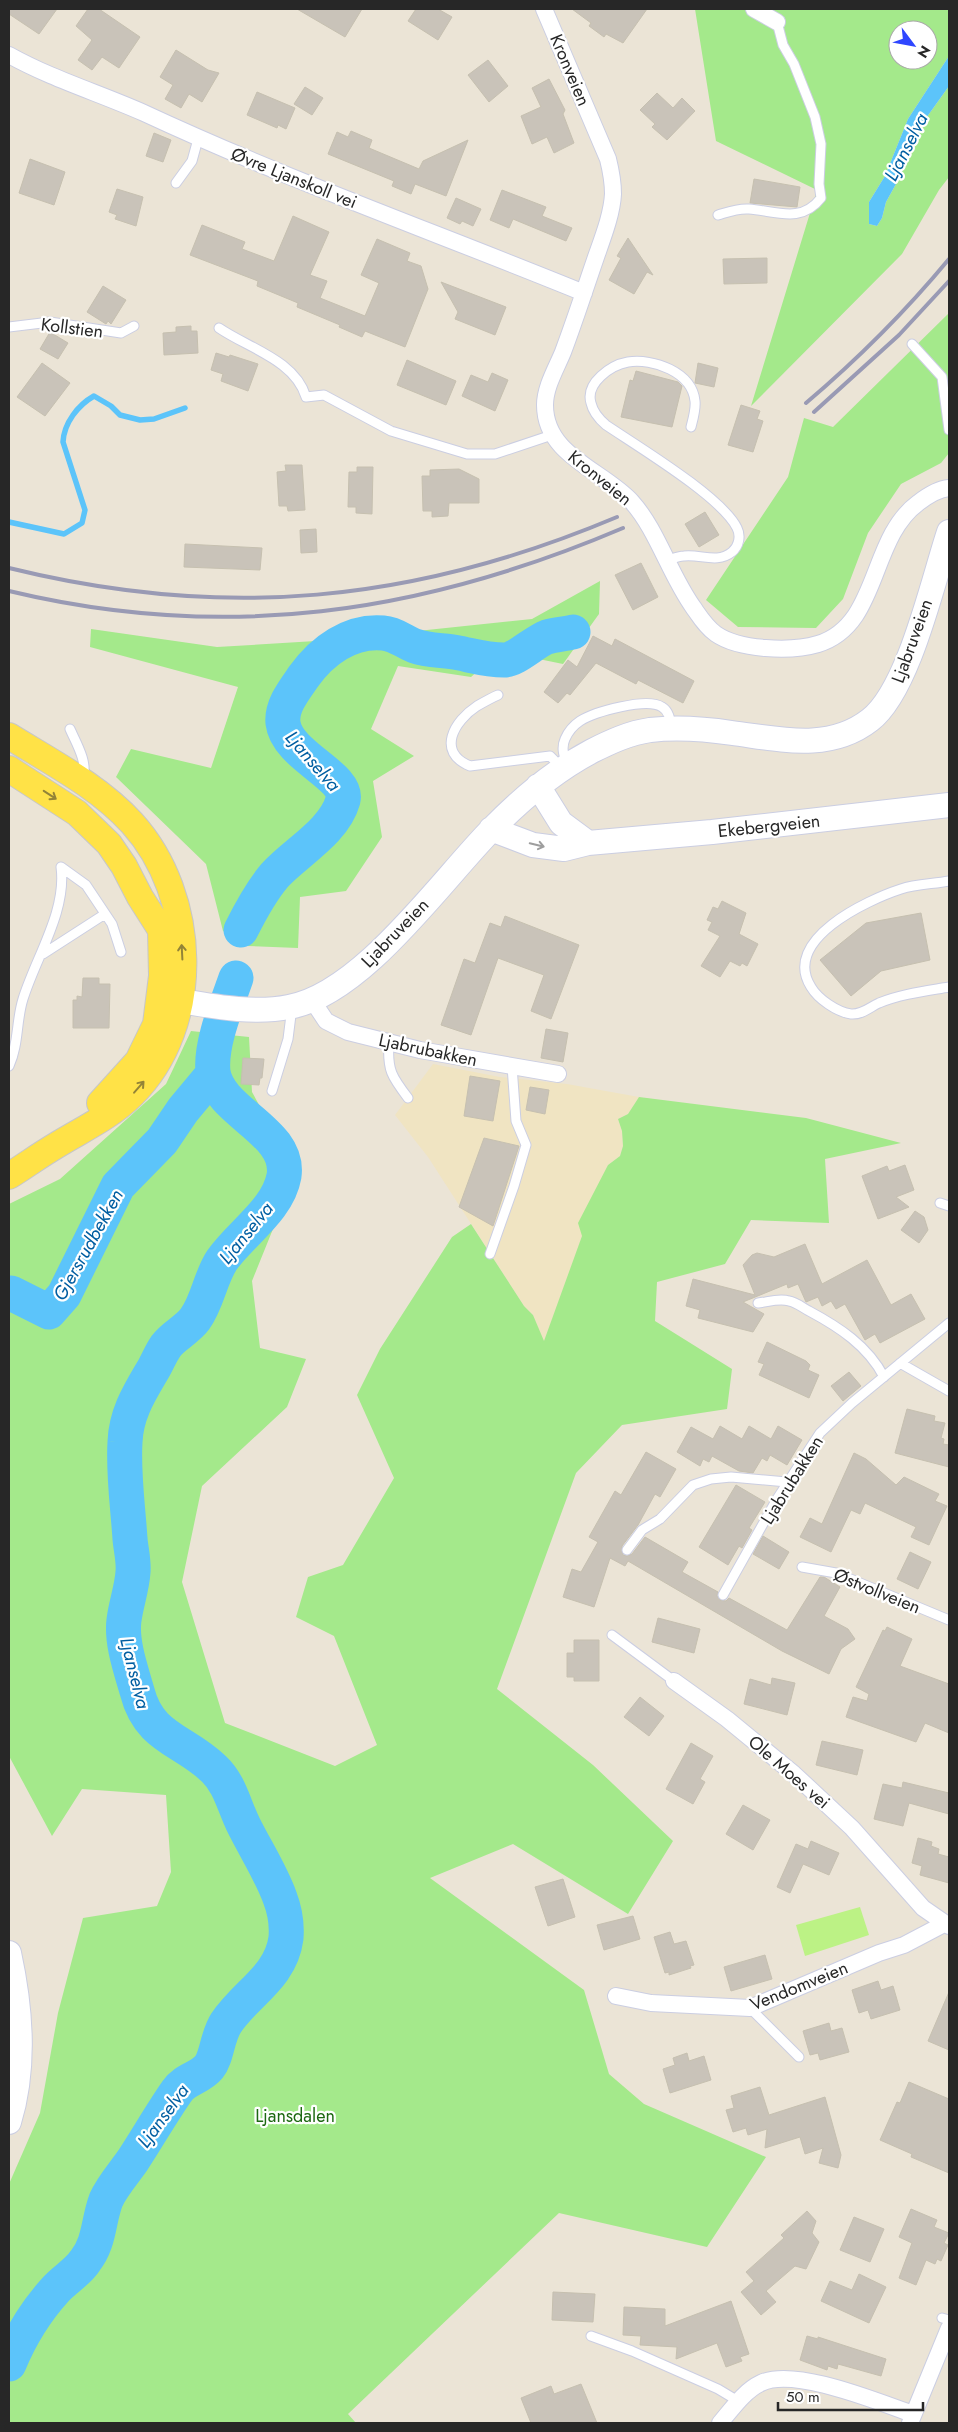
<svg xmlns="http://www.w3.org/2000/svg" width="958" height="2432" font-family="Jost,sans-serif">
	<rect width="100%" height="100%" fill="#ebe4d6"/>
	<path fill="#f0e4c2" d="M433,1064L500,1077L567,1084L639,1097L628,1114L618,1119L622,1131L623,1146L620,1156L608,1165L544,1342L533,1315L524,1306L428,1157L395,1115Z"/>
	<path fill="#a4e98b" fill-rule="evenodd" d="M695,9H949V56L908,119L885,176L869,202V224L877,226L882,218L886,202L901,175L908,151L924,121L949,86V177L939,190L902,254L751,406L817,190L716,141ZM898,30H928V60H898Z
		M949,313V453L941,463L901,484L868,533L843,599L816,628L738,627L706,600L788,477L804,418L833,427Z
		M600,581L599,614L563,664L500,651L471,677L398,666L371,729L414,756L373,781L382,837L346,891L300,897L298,948L247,946L223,931L206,864L116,777L131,749L211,768L238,687L90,647L91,629L217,647L332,640L532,619Z
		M191,1031L249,1037L252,1092L296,1172L252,1281L260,1348L306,1359L287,1407L202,1486L182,1582L225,1723L335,1766L377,1745L334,1636L296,1617L308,1577L343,1565L394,1478L357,1395L380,1349L452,1237L471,1224L524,1306L533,1315L544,1341L582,1236L578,1223L608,1165L620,1156L623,1146L622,1131L618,1119L628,1114L639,1097L806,1118L901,1143L825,1159L829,1223L751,1220L725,1264L657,1282L655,1321L732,1369L727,1409L622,1425L576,1473L497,1689L593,1765L673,1841L628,1914L513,1844L430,1878L584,1990L609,2074L644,2104L766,2157L707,2247L559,2213L348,2414L356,2423H9V2184L40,2113L58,2013L83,1918L157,1906L171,1872L166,1795L82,1789L52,1836L9,1756V1204L60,1179L166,1084Z"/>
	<path fill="#bcf285" d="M860,1907L869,1935L805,1956L796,1925Z"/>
	<path fill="#5cc4fa" d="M949,56V86L924,121L908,151L901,175L886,202L882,218L877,226L869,224V202L885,176L908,119Z"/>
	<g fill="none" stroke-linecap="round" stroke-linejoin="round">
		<path stroke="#5cc4fa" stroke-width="5.5" d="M9,522L64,534L82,523L85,510L63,442C64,423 78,405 94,396L111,406L120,415L140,420L154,419L185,408"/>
		<path stroke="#5cc4fa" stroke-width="35" d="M241,930C250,912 262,890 275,875C296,852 334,832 343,800C349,776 287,756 283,723C281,706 295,689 304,676C322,651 350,630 383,633C396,634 404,642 415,646C428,651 445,650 459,653C474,656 488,660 504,660C516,660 534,642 547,637C555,635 564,634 573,632
			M9,1295L11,1293L49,1312L64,1295L118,1186L162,1141L183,1110L213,1074
			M9,2364C20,2337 36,2311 56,2289C65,2279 78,2272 85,2261C100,2242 98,2221 106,2200C112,2186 124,2173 133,2160C148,2137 161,2114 177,2091C185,2079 200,2078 209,2067C217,2057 217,2037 226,2023C246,1993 281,1977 286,1938C287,1925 285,1911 280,1898C271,1873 256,1850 244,1826C234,1806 230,1784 214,1769C183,1739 149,1739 137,1691C131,1670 121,1642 124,1620C126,1604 132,1588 133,1572C134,1561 131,1550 130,1539C128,1507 123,1474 125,1442C126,1413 140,1392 154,1368C158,1361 161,1353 166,1346C173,1336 187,1330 195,1319C208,1301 210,1278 222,1260C241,1233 278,1210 284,1176C291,1131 219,1113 213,1072C210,1044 227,1004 236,978"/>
	</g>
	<path fill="#c9c3b9" stroke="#c6c0b0" d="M9,9H57L39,34L9,14Z
		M88,9H99L140,37L119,68L102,57L92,70L78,60L92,40L76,26Z
		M297,9H362L345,37Z
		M416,9H438L452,17L438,40L408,21Z
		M572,9H647L623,43L606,34L604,37L589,26L591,23Z
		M176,50L208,70L219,73L202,102L189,94L181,108L165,99L173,85L160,77Z
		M488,60L508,86L489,102L468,75Z
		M549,79L565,110L563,114L574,143L554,153L547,137L532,144L521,116L541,107L532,88Z
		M305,87L323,98L312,115L294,104Z
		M257,92L295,108L286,129L278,125L277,128L247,115Z
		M657,93L673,108L682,98L695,111L667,140L652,127L655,124L640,110Z
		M351,131L372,140L369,148L419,169L423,161L468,140L446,196L415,184L411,194L392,186L394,181L328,154L337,132L348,137Z
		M154,133L171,140L163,162L146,156Z
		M30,159L65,172L54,205L19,193Z
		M754,179L800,187L797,207L750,203Z
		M117,189L143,197L136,226L115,219L117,215L109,212Z
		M502,190L546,207L542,216L572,228L566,241L513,219L509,228L490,220Z
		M456,198L481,209L473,226L462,221L460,224L447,218Z
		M293,216L329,232L310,275L327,281L320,298L365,316L379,283L361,275L377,239L410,253L407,261L421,266L428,289L405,347L365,331L362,337L339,327L340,325L297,307L298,303L257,286L258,281L190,255L202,225L245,242L242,249L274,261Z
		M628,238L653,275L647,272L634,294L609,280L621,258L617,256Z
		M767,258V283L724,284L723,259Z
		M441,282L506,307L495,335L455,319L458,312Z
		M103,286L126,300L111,324L108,321L106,324L87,312Z
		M191,326V331H197L198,353L164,355L163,333L176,332V327Z
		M50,332L68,343L58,359L40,349Z
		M216,353L229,357L230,355L258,364L248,391L221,381L223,374L211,370Z
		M407,360L456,381L446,405L397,385Z
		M42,363L70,383L45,416L17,397Z
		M698,363L718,368L714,387L695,383Z
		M636,371L678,382L682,386L672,427L621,417L630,380L633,381Z
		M492,373L508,380L495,411L462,396L471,375L488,382Z
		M741,405L760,411L757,419L763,421L753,452L728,445Z
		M285,465H302L305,510L288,511L287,506H279L277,472L286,471Z
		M357,467H373L372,514L356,513V507H348L349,472H357Z
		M459,469L479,479V503H449L448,516L432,517V511H423L422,476H430V470Z
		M705,512L719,535L699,547L685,524Z
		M316,529L317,552L301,553L300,530Z
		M185,544L262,548L260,570L184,567Z
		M641,563L658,597L633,610L615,575Z
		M593,636L612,646L615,639L694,681L683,703L638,680L636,684L596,663L570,695L567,693L558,703L544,692L568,660L577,667Z
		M722,901L746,913L739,934L758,944L747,966L742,963L740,966L730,961L720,977L701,966L720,936L708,930L712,922L707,920L713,907L718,909Z
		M921,913L930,960L881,971L851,996L820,960L866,923Z
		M505,916L579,945L551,1019L531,1011L544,975L498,958L471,1035L441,1025L464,959L475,963L490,923L501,927Z
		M83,978H99V984H110L109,1028H73V1000H77V996L82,997Z
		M546,1029L568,1033L563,1062L541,1058Z
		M243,1058L264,1059L262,1078H260L259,1085L241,1084Z
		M470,1076L500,1081L493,1121L464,1116Z
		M530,1087L549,1090L545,1114L526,1110Z
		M484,1138L519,1146L493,1226L459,1207Z
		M905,1165L914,1190L896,1197L909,1207L878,1219L862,1176L887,1166L889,1171Z
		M915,1211L924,1217L928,1230L919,1243L901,1230Z
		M805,1244L822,1284L867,1260L891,1305L911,1294L925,1319L880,1343L875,1334L865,1340L845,1304L836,1309L831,1301L822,1306L818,1297L806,1302L798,1284L788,1288L787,1284L743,1302L764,1314L753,1332L698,1318L700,1310L686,1306L693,1279L755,1295L743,1265L752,1255L757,1253L774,1257Z
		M767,1342L806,1361L810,1365L808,1370L819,1375L809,1398L759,1375L764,1364L758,1362Z
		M849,1372L861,1386L843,1401L831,1386Z
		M907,1409L935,1416L934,1421L945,1423L941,1438L944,1439L943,1444L949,1445V1467L895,1453Z
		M720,1426L742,1439L749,1426L771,1439L778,1426L802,1440L787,1465L770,1455L767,1461L762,1458L753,1473L739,1471L712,1456L709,1462L703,1459L700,1466L677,1452L691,1427L713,1439Z
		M646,1452L676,1469L660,1497L655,1494L638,1525L622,1546L623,1555L627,1556L632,1554L645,1537L688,1562L682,1572L718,1592L717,1596L720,1600L726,1601L729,1598L787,1630L820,1577H824L840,1587L824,1616L848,1629L855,1639L841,1649L829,1674L782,1651L628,1561L625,1566L610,1558L594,1607L563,1597L572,1569L581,1572L598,1542L589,1537L615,1491L621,1495Z
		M854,1453L866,1459L896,1485L904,1477L939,1494L935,1501L947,1506L929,1545L911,1537L916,1527L865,1503L860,1514L851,1510L831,1552L800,1537L810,1518L822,1524Z
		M736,1485L765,1502L749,1528L752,1530L742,1548L739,1546L728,1565L699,1547Z
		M763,1536L789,1552L779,1569L753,1554Z
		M910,1552L931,1562L918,1589L897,1579Z
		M658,1618L700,1629L694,1653L652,1642Z
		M887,1627L912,1639L900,1666L949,1684V1733L925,1723L916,1742L846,1717L853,1697L867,1701L869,1694L856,1687L883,1630L885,1631Z
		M574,1640H599V1681H574V1677H567V1653H574Z
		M772,1678L795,1683L787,1715L744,1704L750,1679L771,1685Z
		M640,1697L664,1716L649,1736L624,1717Z
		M822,1741L863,1750L857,1775L816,1765Z
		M691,1743L713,1756L700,1779L705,1782L693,1804L666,1789Z
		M903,1782L949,1793V1814L909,1803L903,1826L874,1819L883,1784L902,1788Z
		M743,1805L770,1820L753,1850L726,1834Z
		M918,1838L932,1842L931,1846L939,1849L938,1854L949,1857V1883L920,1875L922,1866L912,1863Z
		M811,1841L839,1853L829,1875L803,1864L790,1893L777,1887L796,1844L808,1849Z
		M563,1879L575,1917L548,1926L535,1887Z
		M633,1916L640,1939L604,1950L597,1925Z
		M670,1932L674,1944L686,1941L694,1965L690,1966L691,1968L669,1975V1972L665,1973L654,1937Z
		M765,1955L772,1979L731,1991L724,1967Z
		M878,1981L881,1990L893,1986L900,2010L871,2019L868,2010L859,2013L852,1990Z
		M949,1992V2050L928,2041Z
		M829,2023L831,2031L842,2028L849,2052L820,2060L818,2053L810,2055L803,2031Z
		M687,2053L689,2061L704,2056L711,2080L670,2093L663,2069L675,2065L673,2058Z
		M909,2082L949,2099V2173L911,2157L912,2154L880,2140L897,2102L900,2103Z
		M760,2087L769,2115L825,2097L841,2155L838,2168L819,2163L823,2148L805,2154L800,2137L765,2148L767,2129L748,2135L746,2128L733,2132L726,2110L734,2108L731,2096Z
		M911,2209L937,2220L934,2227L949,2233L944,2243L948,2245L941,2261L937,2259L935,2264L926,2260L916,2285L899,2278L912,2243L899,2237Z
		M807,2211L816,2221L812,2233L819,2242L806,2269L795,2266L766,2291L776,2302L761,2315L741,2292L754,2281L746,2272L784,2238L781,2235Z
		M854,2217L884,2229L870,2262L840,2250Z
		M859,2274L886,2287L869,2323L821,2301L830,2281L852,2290Z
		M553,2292L595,2294L593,2322L552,2320Z
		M731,2301L749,2354L740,2357L742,2361L726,2367L717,2343L676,2359L677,2347L640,2345L641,2336L623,2335L624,2307L665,2309V2326Z
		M807,2336L818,2339V2337L886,2359L881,2376L838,2364L837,2369L828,2366L827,2370L800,2360Z
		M581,2384L597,2423H531L521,2398L551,2386L554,2394Z"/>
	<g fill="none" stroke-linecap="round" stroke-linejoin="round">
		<g stroke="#cbcee2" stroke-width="11">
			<path id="lane" d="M176,183L192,161L198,139
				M718,215C728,212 738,208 749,209C776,211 801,224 821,198L819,184L821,144L815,117L794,64L783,45L777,22
				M9,327L50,322L121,333L134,326
				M219,328C248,348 295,360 306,397L324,395L391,431L467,454H495L552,435
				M912,344L942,377L949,430
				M666,561C672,559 678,556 684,556C701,554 717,564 732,552C739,546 741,536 737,528C722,497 637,446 606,425C599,419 593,412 591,403C585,383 611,365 628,362C653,358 692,372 695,401C696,409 693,419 691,427
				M498,695C491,698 484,702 477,706C454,721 436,752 470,766L550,756L562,768
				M70,729C76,743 88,762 83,778
				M567,765C564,756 561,748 565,739C568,732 574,725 580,721C594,712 647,697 662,707C669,711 670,719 671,727
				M61,867L86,885L112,924L121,952
				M949,881C934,884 916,884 901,889C867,900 781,940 811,987C818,999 837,1012 851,1014C862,1015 870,1007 879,1003C901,994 926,991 949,987
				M43,954L105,914
				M389,1043C387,1070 392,1077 408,1098
				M9,1066C19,1044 16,1021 23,999C36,957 67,911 61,867
				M272,1091L288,1039L292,1007
				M940,1203L949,1206
				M490,1254L514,1186L526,1145L516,1121L512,1066
				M758,1303C768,1302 779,1298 789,1301C796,1302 803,1308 809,1311C839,1327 868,1346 884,1377
				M900,1363L949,1391
				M627,1550L642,1530L660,1519L693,1485L711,1479L731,1477L787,1482
				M802,1567L836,1573L949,1620
				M723,1595L777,1499L820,1433L852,1403L949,1323
				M612,1635L674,1681
				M750,2008L799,2057
				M942,2318L949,2320
				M591,2336L632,2351L718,2389L738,2401"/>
		</g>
		<g stroke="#cbcee2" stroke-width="18">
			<path id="street" d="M544,9L608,159C611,171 613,182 613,194C612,214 603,237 596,257C585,289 575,320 563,352C556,369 545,387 545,405C545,456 603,470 632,502C657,530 670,575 693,607C700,617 706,627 716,634C739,650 791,652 818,644C880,625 869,539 918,503C927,496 938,489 949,488
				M754,9L777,22
				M9,55C52,79 99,93 144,113C288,180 437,233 584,293
				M312,1000L326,1021L348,1032L420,1050L558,1074
				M674,1681L727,1719L794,1774L852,1828L923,1908L949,1926
				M616,1996L651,2003L750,2008L879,1953L904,1945L944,1924
				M720,2423C732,2409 744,2391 761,2383C795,2367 878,2402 913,2414
				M910,2423L949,2328"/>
		</g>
		<g stroke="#cbcee2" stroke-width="26">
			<path id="secondary" d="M538,786L561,823L588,843
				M491,829L533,845L564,849L588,843L712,832L949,805
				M162,998C203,1004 248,1015 289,1007C362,994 440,882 491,830C521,799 554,771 592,751C610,742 629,733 650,730C676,727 705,729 732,733C779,739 829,752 870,720C909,690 933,580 949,532
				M9,1953C21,2008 26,2067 9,2122"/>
		</g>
		<g stroke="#c7c7c7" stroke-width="28">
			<path id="primary" d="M9,736C51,762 98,786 132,823C198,896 203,1025 132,1095C110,1117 83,1129 57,1145C40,1155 25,1166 9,1176
				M9,769L77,813L109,844L124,866L140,897L161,930L162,976L156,1024L138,1061L100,1103"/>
		</g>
		<use href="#lane" stroke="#fff" stroke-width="9"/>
		<use href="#street" stroke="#fff" stroke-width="16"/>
		<use href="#secondary" stroke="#fff" stroke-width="24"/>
		<use href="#primary" stroke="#ffe247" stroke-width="26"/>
		<path stroke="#999ab4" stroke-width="4" d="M806,403C858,359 905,312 949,259
			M814,412L899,335L949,281
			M9,568C224,621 413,603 617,517
			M9,591C225,643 421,614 623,528"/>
	</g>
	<defs><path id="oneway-shaft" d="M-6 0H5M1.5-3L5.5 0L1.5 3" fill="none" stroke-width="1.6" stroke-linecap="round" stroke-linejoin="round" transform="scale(1.25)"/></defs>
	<g stroke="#938437">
		<use href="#oneway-shaft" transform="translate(50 795) rotate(33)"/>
		<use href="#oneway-shaft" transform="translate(182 952) rotate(-93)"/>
		<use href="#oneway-shaft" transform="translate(139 1087) rotate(-49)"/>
	</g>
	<use stroke="#9e9e9e" href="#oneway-shaft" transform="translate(537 845) rotate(14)"/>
	<g text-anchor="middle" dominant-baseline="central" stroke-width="4.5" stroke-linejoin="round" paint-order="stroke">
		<g font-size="18" fill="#272727" stroke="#fff">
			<text transform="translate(570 70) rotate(67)">Kronveien</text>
			<text transform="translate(294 178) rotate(22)">Øvre Ljanskoll vei</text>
			<text transform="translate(72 328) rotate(7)">Kollstien</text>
			<text transform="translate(600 478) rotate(39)">Kronveien</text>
			<text transform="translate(912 641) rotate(-70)">Ljabruveien</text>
			<text transform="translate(769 826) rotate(-6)">Ekebergveien</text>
			<text transform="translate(395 933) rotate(-46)">Ljabruveien</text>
			<text transform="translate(428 1050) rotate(12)">Ljabrubakken</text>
			<text transform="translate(792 1480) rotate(-58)">Ljabrubakken</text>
			<text transform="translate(877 1591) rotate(22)">Østvollveien</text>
			<text transform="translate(789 1772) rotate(41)">Ole Moes vei</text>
			<text transform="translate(799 1986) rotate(-22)">Vendomveien</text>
		</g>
		<g font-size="18" fill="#1d6912" stroke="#fff">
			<text x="295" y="2116">Ljansdalen</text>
		</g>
		<g font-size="19" font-style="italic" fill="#005ea1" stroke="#fff">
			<text transform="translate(906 147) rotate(-63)">Ljanselva</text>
			<text transform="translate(313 761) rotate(49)">Ljanselva</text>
			<text transform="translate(246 1233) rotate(-51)">Ljanselva</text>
			<text transform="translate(88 1245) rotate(-61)">Gjersrudbekken</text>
			<text transform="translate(135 1673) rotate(76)">Ljanselva</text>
			<text transform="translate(163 2116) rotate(-54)">Ljanselva</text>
		</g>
	</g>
	<rect width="958" height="2432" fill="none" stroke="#272727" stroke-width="20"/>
	<g transform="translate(913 45) rotate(122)"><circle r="24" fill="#ffffff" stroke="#a9a9a9"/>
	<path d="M0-4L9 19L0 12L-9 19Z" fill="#2f46ff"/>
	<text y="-8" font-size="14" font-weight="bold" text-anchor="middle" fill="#272727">N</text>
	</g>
	<path d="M778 2402v8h145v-8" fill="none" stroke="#272727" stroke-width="2.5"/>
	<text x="786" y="2402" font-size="15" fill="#272727" stroke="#ffffff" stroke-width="4" paint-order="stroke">50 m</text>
</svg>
